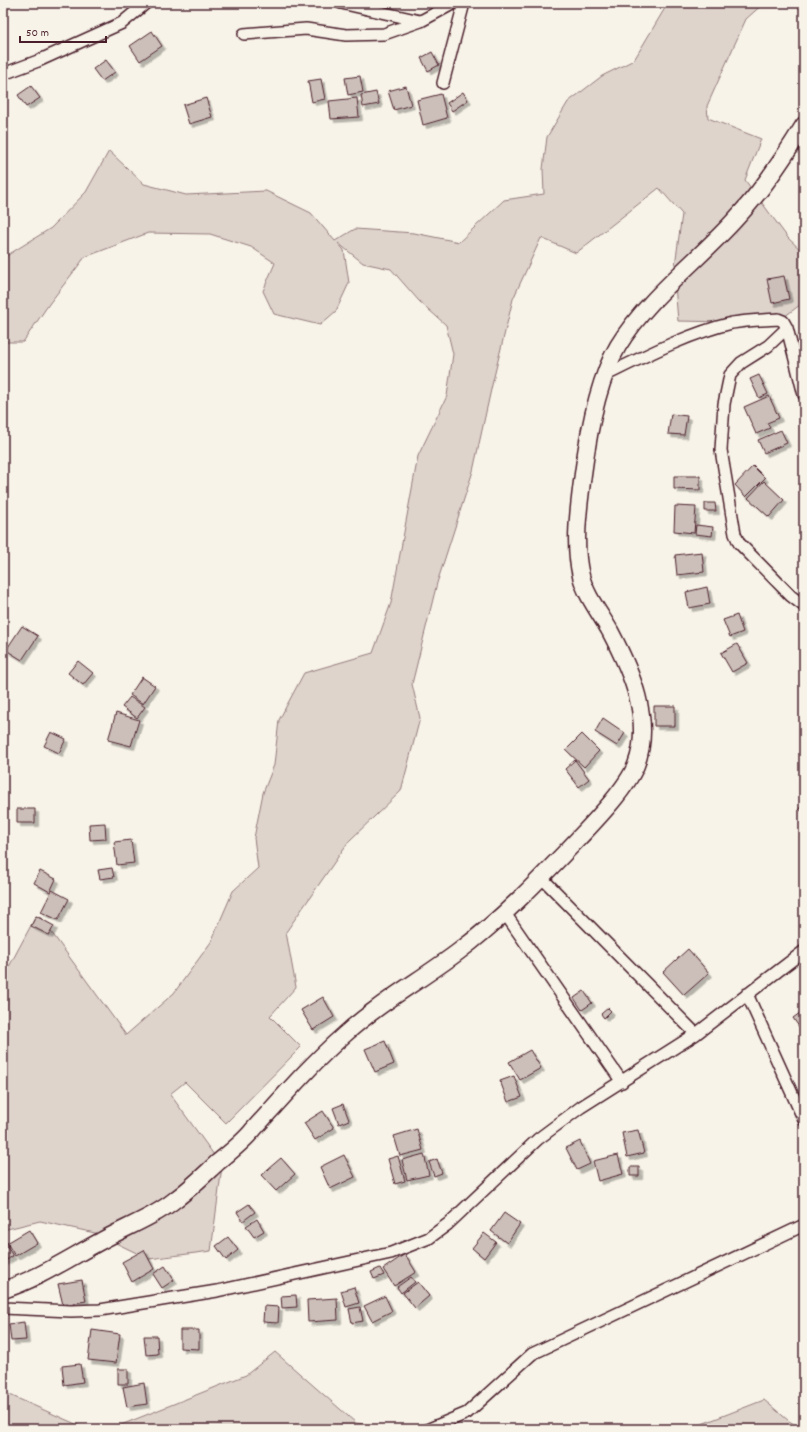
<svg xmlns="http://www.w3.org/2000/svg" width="807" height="1432" font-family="Dekko,sans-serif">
	<defs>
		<filter id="shadow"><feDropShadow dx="3.5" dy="3.5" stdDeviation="0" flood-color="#0004"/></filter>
	</defs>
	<rect width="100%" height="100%" fill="#f7f3e8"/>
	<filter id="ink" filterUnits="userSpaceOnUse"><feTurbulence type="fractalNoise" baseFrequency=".025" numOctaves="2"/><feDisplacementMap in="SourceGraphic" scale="8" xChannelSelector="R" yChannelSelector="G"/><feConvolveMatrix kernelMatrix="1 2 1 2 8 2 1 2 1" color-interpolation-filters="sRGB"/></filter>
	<g filter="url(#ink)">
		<path fill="#ded4cc" stroke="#947a7c" d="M668,3H764L746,19L707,106L708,118L761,139L745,180L788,238L804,253V302L773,325L732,322L678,321L674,273L682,214L659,188L576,253L541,238L513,299L492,385L473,471L437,583L412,684L420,718L401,791L349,841L286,932L296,987L270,1016L301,1047L226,1123L185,1082L170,1094L222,1166L211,1251L149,1259L95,1233L40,1221L3,1230V978L36,916L41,918L126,1035L174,993L211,942L233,891L258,868L254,838L263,793L274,765L279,720L304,673L373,653L391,603L418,456L447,396L453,354L446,325L419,301L391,269L363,263L338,243L344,250L349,283L336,311L320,325L274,314L263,291L275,263L251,247L210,234L148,233L85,257L49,304L23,342H3V258L51,228L86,192L109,151L144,184L186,195L266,191L311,213L335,241L355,229L414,233L459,242L504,200L544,194L543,169L547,137L568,102L602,76L634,60Z
			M275,1352L356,1423L396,1429H111L246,1375Z
			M3,1392L87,1429H3Z
			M764,1400L789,1421L802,1429H689Z"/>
		<path fill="#ccbfb9" stroke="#4a1f2b" filter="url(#shadow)" d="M152,31L162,46L140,61L130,46Z
			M432,52L439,65L428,71L421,58Z
			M106,60L115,72L102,81L93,69Z
			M360,76L363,92L348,95L345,78Z
			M321,79L325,99L312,102L308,81Z
			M31,86L40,98L26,107L18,95Z
			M406,86L411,105L394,110L388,91Z
			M376,92L379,104L363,107L361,95Z
			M463,92L468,100L452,111L447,103Z
			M441,94L447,118L423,125L417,100Z
			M206,98L212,117L189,124L183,105Z
			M357,98L359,117L331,119L329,101Z
			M784,276L789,299L772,303L767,279Z
			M759,375L768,394L759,398L750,379Z
			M769,396L779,418L767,423L770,428L756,434L744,407Z
			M671,414L687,416L684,435L668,434Z
			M781,430L787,443L764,453L758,440Z
			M753,466L765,478L746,497L735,485Z
			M674,476H700V490L674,489Z
			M764,481L784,500L769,517L748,498Z
			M705,503H715L716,511H705Z
			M675,506L696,507L694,533L674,531Z
			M696,525L713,527L712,536L695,534Z
			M702,552L704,572L677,575L675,555Z
			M707,587L710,604L689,608L686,592Z
			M737,615L743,632L730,637L723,620Z
			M22,626L38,636L22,660L6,650Z
			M737,644L748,663L732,672L721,653Z
			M78,661L93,673L83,685L68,673Z
			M142,677L155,686L143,704L130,695Z
			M130,697L145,707L137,718L122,707Z
			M654,706H675V726H654Z
			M116,713L139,720L131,746L108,740Z
			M603,718L625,733L617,746L595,732Z
			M51,732L66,739L59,753L44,746Z
			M582,734L599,751L584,767L566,750Z
			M575,760L589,779L579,787L565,769Z
			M804,803V813L799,809Z
			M17,809H35V823H17Z
			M105,823L106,839L90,840L89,824Z
			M131,840L134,863L117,865L114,842Z
			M112,868L114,877L100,879L98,870Z
			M40,871L56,879L50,892L34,883Z
			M52,890L69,899L58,920L41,912Z
			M36,916L54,926L49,935L31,926Z
			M688,949L709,973L684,995L663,972Z
			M584,991L592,1003L582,1010L574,998Z
			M323,997L334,1017L313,1030L301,1010Z
			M608,1008L611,1011L604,1018L601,1014Z
			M804,1010V1030L802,1031L793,1018Z
			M385,1041L394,1064L375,1072L365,1049Z
			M530,1050L541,1068L520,1080L509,1062Z
			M514,1076L522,1097L508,1102L500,1081Z
			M343,1104L349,1120L339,1124L333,1108Z
			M323,1111L334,1128L315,1140L304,1123Z
			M417,1129L423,1150L400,1156L394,1136Z
			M638,1130L644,1153L627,1157L622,1133Z
			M580,1141L590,1164L577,1170L566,1148Z
			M424,1154L429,1175L407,1180L402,1160Z
			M344,1155L355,1177L330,1189L320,1167Z
			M618,1155L623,1174L598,1181L593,1161Z
			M398,1156L405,1181L395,1184L388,1159Z
			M281,1158L295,1174L276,1191L261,1175Z
			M437,1159L442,1173L434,1176L429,1162Z
			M630,1167H639V1176H630Z
			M249,1204L255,1212L243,1221L237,1212Z
			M504,1213L520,1224L507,1243L491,1231Z
			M257,1219L264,1231L254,1237L246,1226Z
			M29,1230L37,1243L15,1256L7,1243Z
			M484,1233L496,1242L484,1258L472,1248Z
			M228,1237L238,1250L226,1260L216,1246Z
			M4,1242L13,1256L3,1262V1243Z
			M144,1250L154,1269L132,1282L122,1262Z
			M405,1254L416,1272L394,1286L383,1269Z
			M165,1266L174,1280L162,1288L153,1274Z
			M380,1268L384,1275L374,1279L371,1272Z
			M411,1277L415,1282L401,1293L397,1287Z
			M82,1280L86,1301L63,1305L58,1284Z
			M418,1282L429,1296L415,1308L403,1293Z
			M354,1287L359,1303L346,1307L341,1291Z
			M296,1295L297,1307L282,1308L281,1296Z
			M385,1296L392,1311L372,1321L364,1306Z
			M337,1298L338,1320L308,1322L307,1300Z
			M264,1306L279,1307L278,1323L263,1322Z
			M360,1307L363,1321L352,1323L349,1309Z
			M24,1322L26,1340L11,1341L9,1324Z
			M92,1330L120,1334L116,1363L88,1360Z
			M180,1330H199V1349L180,1348Z
			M144,1336H157L158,1354L146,1355Z
			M80,1364L83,1382L64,1385L62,1366Z
			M118,1369H128V1384H118Z
			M144,1383L147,1404L127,1407L123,1387Z"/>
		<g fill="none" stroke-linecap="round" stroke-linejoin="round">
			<g stroke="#4a1f2b" stroke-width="14">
				<path id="street" d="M341,3L420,21
					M244,34L306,29L346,35L384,34L421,21L454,3
					M3,74L38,61L122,23L146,3
					M443,83L464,3
					M787,328L804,395
					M604,376C645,356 687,334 732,323C747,320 763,320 778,319L783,321L787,328L768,346L741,363L730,375L724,404L721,450L735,534L739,543L791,596L804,606
					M541,877L696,1034
					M504,912L622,1082
					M747,994L804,1120
					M3,1308L71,1311L100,1310L217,1291L391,1253L429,1238L448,1224L538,1139L581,1107L696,1034L804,951
					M429,1429L467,1413L532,1354L804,1225"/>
			</g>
			<g stroke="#4a1f2b" stroke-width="19">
				<path id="secondary" d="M3,1290C38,1279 69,1258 101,1241C126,1227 154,1217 176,1199C191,1188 204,1175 217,1163C229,1153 242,1143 252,1131C282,1098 310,1065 344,1035C379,1003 421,980 458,952C502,919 540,879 578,839C595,821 627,788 636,765C653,720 631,671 610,631C600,613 586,596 581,576C573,544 579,506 583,474C588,435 598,380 618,346C649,295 701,259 740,214C765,187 785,156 804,125"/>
			</g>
			<use href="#street" stroke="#f7f3e8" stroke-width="11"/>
			<use href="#secondary" stroke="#f7f3e8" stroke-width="16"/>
		</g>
	</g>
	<rect width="807" height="1432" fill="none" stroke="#f7f3e8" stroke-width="16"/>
	<rect x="8" y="8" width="791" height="1416" fill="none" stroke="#4a1f2b" stroke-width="1.5" filter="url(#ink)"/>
	<path d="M20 36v6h86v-6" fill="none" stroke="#4a1f2b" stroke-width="2"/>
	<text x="26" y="36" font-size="12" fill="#4a1f2b" stroke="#f7f3e8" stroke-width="3" paint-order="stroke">50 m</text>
</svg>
